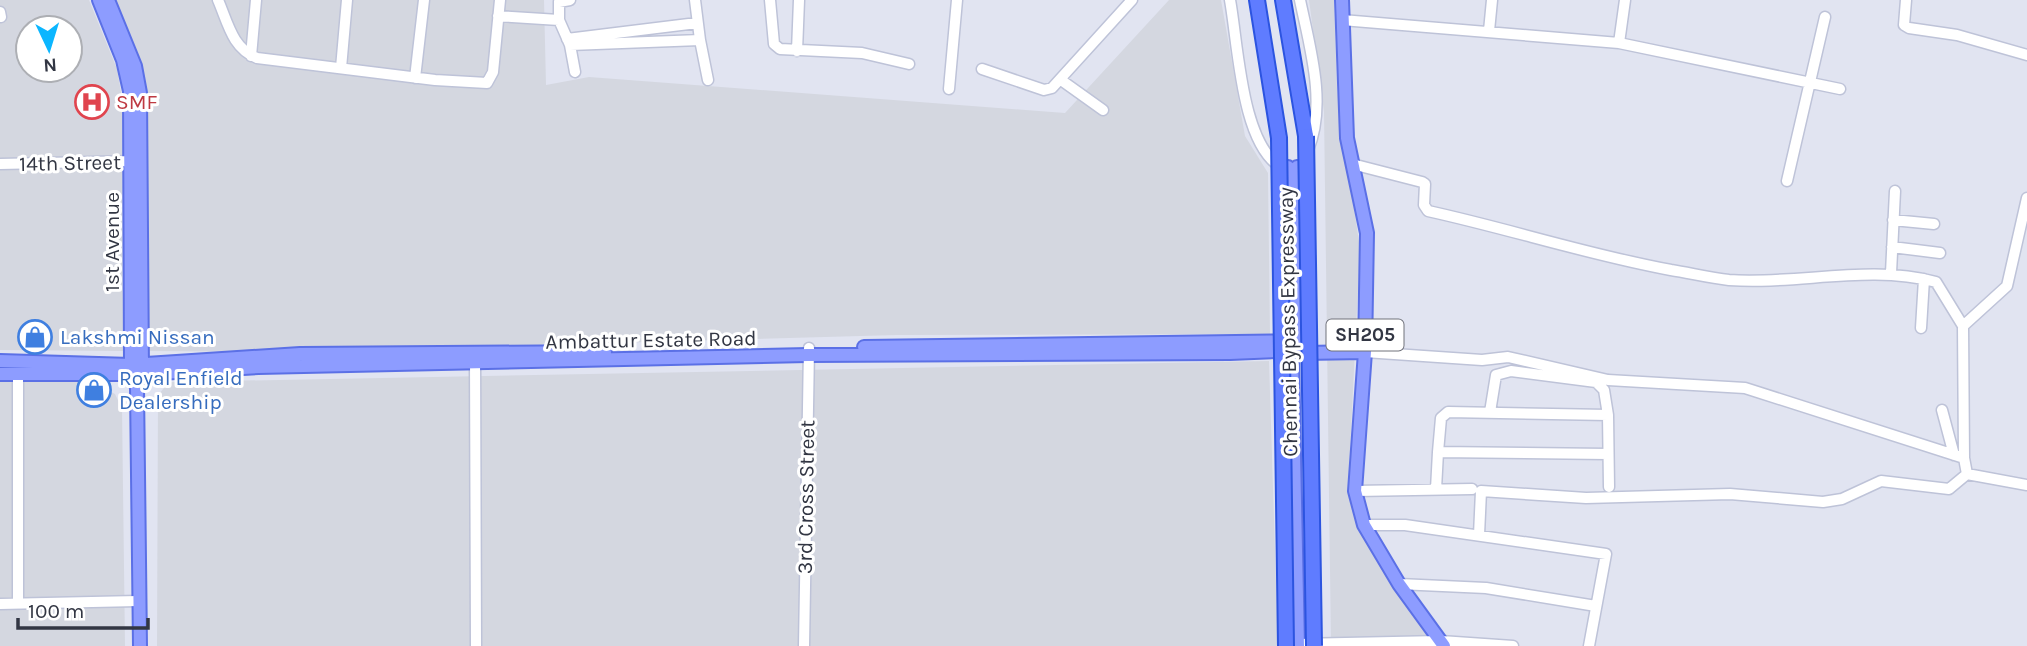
<svg xmlns="http://www.w3.org/2000/svg" width="2027" height="646" font-family="Karla,sans-serif">
	<rect width="100%" height="100%" fill="#e1e4f1"/>
	<path fill="#d4d7e0" fill-rule="evenodd" d="M0,0H89L117,69L123,104V351L0,350ZM28,28H70V70H28Z
		M116,0H544L546,85L589,77L1065,113L1169,0H1221L1245,136L1268,173L1270,334L897,335L293,352L149,351L144,89L138,53Z
		M1309,0H1334L1337,89L1360,249L1349,471L1354,519L1434,646H1331L1324,112Z
		M1269,361L1278,646H157L158,395L169,382Z
		M91,381L115,394L122,408L125,646H0V382Z"/>
	<g fill="none" stroke-linecap="round" stroke-linejoin="round">
		<g stroke="#bec3d8" stroke-width="13">
			<path id="minor" d="M218,0C228,23 232,48 257,58L435,80L487,83L493,72L500,0
				M770,0L774,44L780,49L862,53L909,64
				M1230,0C1238,43 1241,144 1281,167
				M1300,0C1310,48 1327,104 1308,150
				M1906,0L1904,25L1909,28L1957,35L2027,55
				M0,12L1,17
				M498,16L559,20L570,45L700,40L695,0
				M559,20V2L570,0
				M1342,20L1619,43L1840,89
				M1489,31L1492,0
				M567,39L697,23
				M700,40L708,80
				M1619,43L1625,0
				M570,45L575,72
				M797,51L799,0
				M251,56L256,0
				M341,68L347,0
				M982,69L1044,90L1052,88L1132,0
				M415,78L424,0
				M1061,80L1103,110
				M949,89L957,0
				M0,164L136,161
				M1352,164L1422,182L1425,184L1424,205L1428,211C1510,229 1589,255 1671,270C1690,273 1710,278 1729,280C1798,285 1869,264 1936,282L1963,326L1964,458L1967,474
				M1787,181L1825,17
				M1893,220L1934,224
				M1892,247L1940,253
				M1891,273L1895,191
				M1963,326L2007,286L2027,198
				M1921,328L1924,279
				M1365,352L1482,360L1508,357L1608,380L1745,388L1964,458
				M475,356L476,646
				M1942,410L1954,455
				M1490,412L1496,375L1511,371L1596,382L1604,390L1608,415
				M1438,452L1441,418L1448,412L1608,415L1609,487
				M1967,474L2027,485
				M1436,489L1438,452L1608,454
				M1355,491L1472,489
				M1364,525H1405L1606,554L1589,646
				M1479,535L1481,491L1586,498L1730,494L1823,502L1842,499L1881,481L1949,489L1967,474
				M1399,584L1486,588L1596,606
				M18,603V374
				M0,604L138,601
				M1298,644L1441,641L1513,646
				M804,646L809,348"/>
		</g>
		<g stroke="#5b70e6" stroke-width="16">
			<path id="major" d="M99,0L123,60L130,91L131,365L137,388L140,646
				M108,0L135,66L140,93L142,372
				M1342,0L1347,138L1367,233L1365,352L1355,491L1364,525L1399,584L1444,646
				M1288,167L1298,646
				M1297,167L1302,348
				M864,347L1302,341
				M1303,353L1365,352
				M0,361L131,365L300,354L605,352
				M0,374H143L258,367L808,355L1230,353L1302,350"/>
		</g>
		<g stroke="#2c54e0" stroke-width="18">
			<path id="highway" d="M1257,0L1279,138
				M1283,0L1306,136"/>
		</g>
		<use href="#minor" stroke="#fff" stroke-width="10"/>
		<use href="#major" stroke="#8d9cff" stroke-width="12"/>
		<use href="#highway" stroke="#5f7cff" stroke-width="14"/>
		<g stroke="#2c54e0" stroke-width="18" stroke-linecap="butt">
			<path id="highway-bridge" d="M1306,136L1314,646
				M1279,138L1286,646"/>
		</g>
		<use href="#highway-bridge" stroke="#5f7cff" stroke-width="14"/>
	</g>
	<defs>
		<g id="hospital-ring" transform="scale(1.75)"><circle r="9.5" fill="#fff" stroke="#e0444e" stroke-width="1.5"/><path d="M-5-5h3v3.5h4V-5h3V5h-3V1.5h-4V5h-3Z" fill="#e0444e"/></g>
		<g id="shop-ring" transform="scale(1.75)"><circle r="9.5" fill="#fff" stroke="#3f7fe0" stroke-width="1.5"/><path d="M-5-2.5h2.3a2.7 3.5 0 0 1 5.4 0H5L5.5 6h-11ZM-1.5-2.5h3a1.5 2.3 0 0 0-3 0Z" fill="#3f7fe0"/></g>
	</defs>
	<g fill-rule="evenodd">
		<use href="#hospital-ring" x="92" y="102"/>
		<use href="#shop-ring" x="35" y="337"/>
		<use href="#shop-ring" x="94" y="390"/>
	</g>
	<g text-anchor="middle" dominant-baseline="central" stroke-width="6" stroke-linejoin="round" paint-order="stroke">
		<rect fill="#fff" stroke="#70727b" stroke-width="2" x="1326.5" y="319.5" width="77" height="31" rx="5"/>
		<g font-size="19" font-weight="bold" fill="#323643">
			<text x="1365" y="335">SH205</text>
		</g>
		<g font-size="21" fill="#be3a42" stroke="#fff" text-anchor="start">
			<text x="116" y="102">SMF</text>
		</g>
		<g font-size="21" fill="#323643" stroke="#fff">
			<text transform="translate(70 163) rotate(-1)">14th Street</text>
			<text transform="translate(112 242) rotate(-90)">1st Avenue</text>
			<text transform="translate(1288 322) rotate(-91)">Chennai Bypass Expressway</text>
			<text transform="translate(651 340) rotate(-1)">Ambattur Estate Road</text>
			<text transform="translate(806 497) rotate(-89)">3rd Cross Street</text>
		</g>
		<g font-size="21" fill="#366cbe" stroke="#fff" text-anchor="start">
			<text x="60" y="337">Lakshmi Nissan</text>
			<text x="119" y="378">Royal Enfield<tspan x="119" dy="24">Dealership</tspan></text>
		</g>
	</g>
	<g transform="translate(49 49) rotate(176)"><circle r="33" fill="#ffffff" stroke="#adafb4" stroke-width="2"/>
	<path d="M0-5L12 26L0 18L-12 26Z" fill="#0bb6ff"/>
	<text y="-10" font-size="19" font-weight="bold" text-anchor="middle" fill="#323643">N</text>
	</g>
	<path d="M18 618v10h130v-10" fill="none" stroke="#323643" stroke-width="3.5"/>
	<text x="28" y="618" font-size="21" fill="#323643" stroke="#ffffff" stroke-width="5" paint-order="stroke">100 m</text>
</svg>
